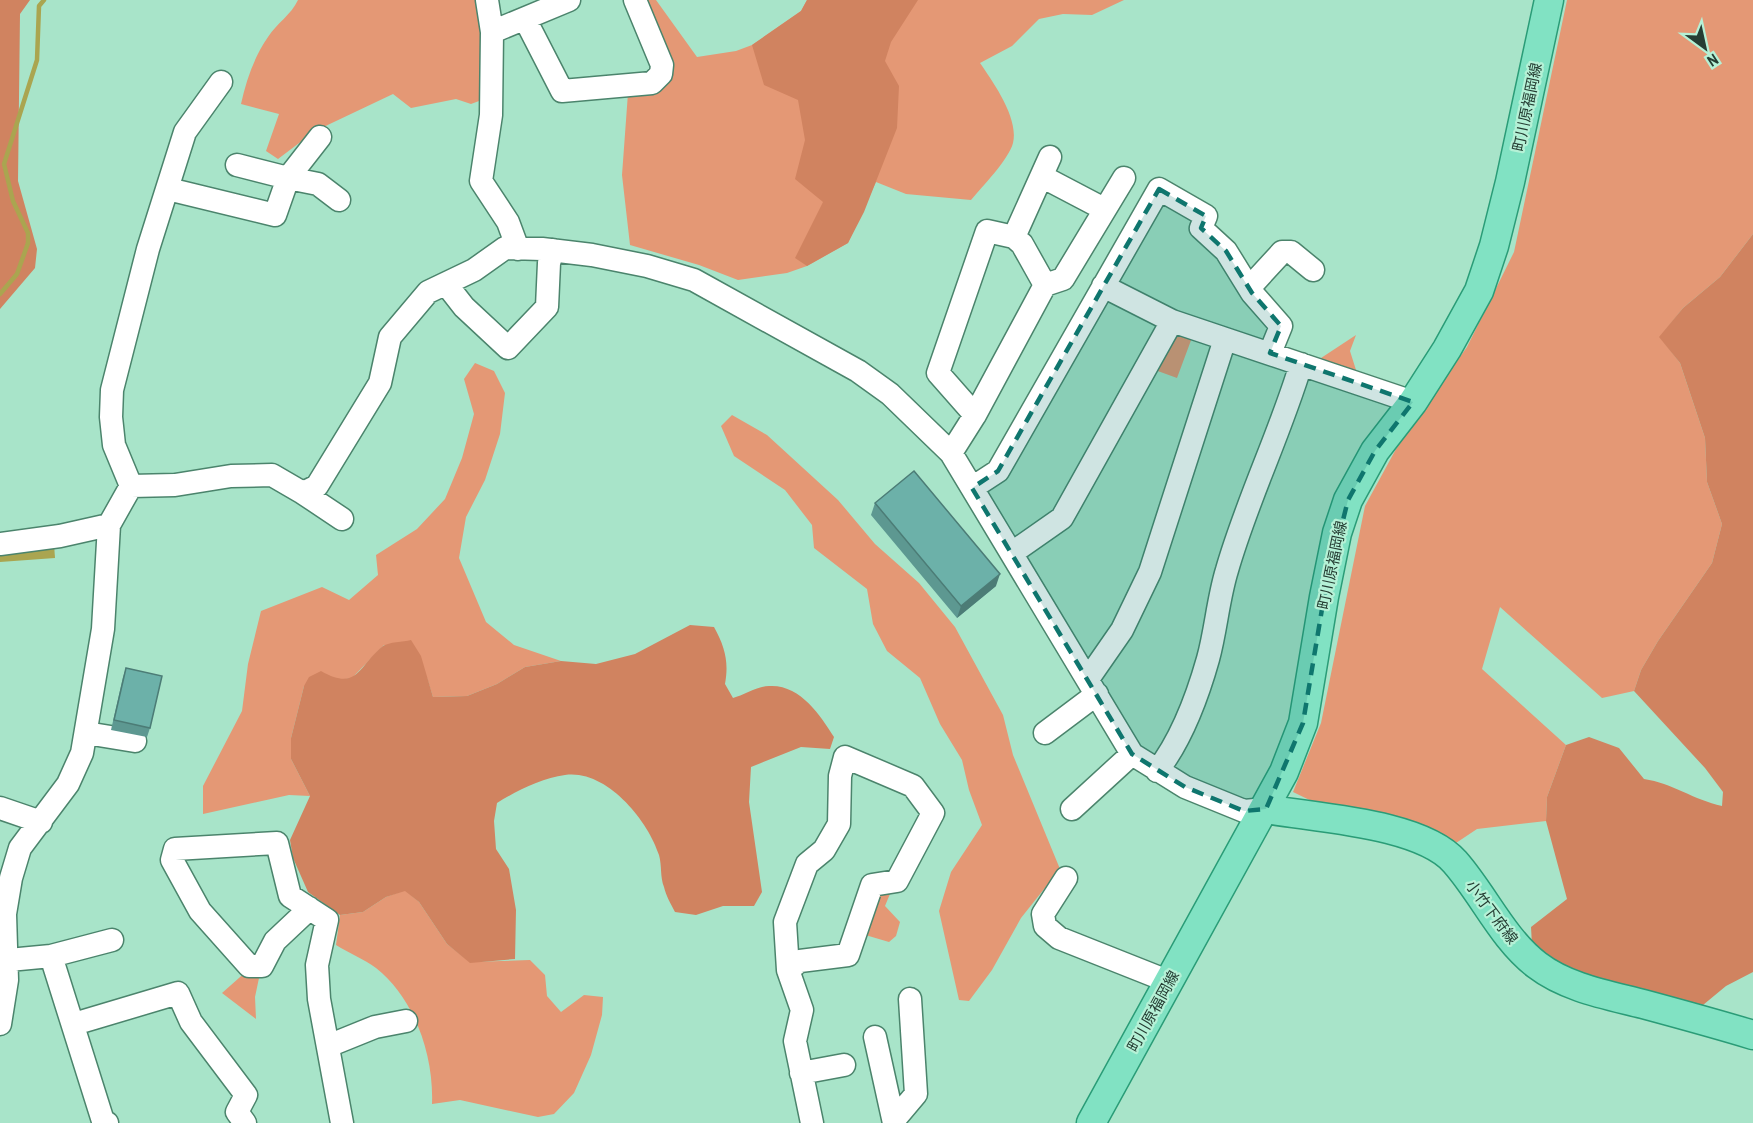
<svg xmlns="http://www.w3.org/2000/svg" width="1753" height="1123" font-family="'Archivo Narrow','Noto Sans JP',sans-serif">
	<rect width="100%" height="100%" fill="#a8e4c9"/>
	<path fill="#e49875" d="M298,0H495L500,7L502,68L487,98L471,104L456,99L411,108L393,94L315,131L278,159L266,151L279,114L241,104C246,81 254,57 268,37C277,23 291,15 298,0Z
		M642,0H656L697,57L736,51L752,45L801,11L807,0H1124L1092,15L1063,14L1039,19L1012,46L980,63C993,82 1019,118 1013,143C1009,159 982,187 971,200L906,194L876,182L848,243L807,266L787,273L738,280L699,265L630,245L622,175L628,93L657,85Z
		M1567,0H1753V234L1720,277L1683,308L1660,337L1680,363L1705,438L1707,482L1722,524L1712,563L1658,641L1641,670L1634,691L1602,698L1500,607L1482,669L1566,745L1547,797L1546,821L1477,829L1456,843L1391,815L1326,808L1293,792L1321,723L1365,506L1402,438L1467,347L1514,252Z
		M1175,330L1193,335L1177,378L1155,370Z
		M1356,335L1350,351L1356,370L1318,360Z
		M475,363L494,371L505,393L500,434L485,480L466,517L459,558L486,622L514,645L561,661L525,667L497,684L467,696L433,697L427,678L384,645L352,678L304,686L291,738V759L310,796L289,795L203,814V786L242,711L248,664L261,611L322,587L349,600L378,575L376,555L417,529L445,499L462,458L474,414L464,379Z
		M732,415L767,435L838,500L875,544L919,583L955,627L1003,715L1013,755L1060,869L1021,918L992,970L969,1001L959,1000L939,911L951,872L982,825L969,790L962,760L940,724L920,678L887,651L873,624L867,589L814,548L812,525L785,490L734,456L721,426Z
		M892,889L885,906L900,922L896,936L889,942L862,934L872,895Z
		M405,890L419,902L447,944L470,962L530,960L545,975L547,996L561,1012L584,995L603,997L602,1015L591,1055L574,1093L554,1114L538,1117L460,1100L432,1104C434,1056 415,999 376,968C364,959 349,953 336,945L340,915L363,912L386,897Z
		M248,970L259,978L255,997L256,1019L222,993Z"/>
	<path fill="#d08360" d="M0,0H30L20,14L18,181L37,249L35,268L0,309Z
		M807,0H918L891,42L885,61L899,86L897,128L864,212L848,243L807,266L795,258L823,202L795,179L805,140L798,100L764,85L752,45L801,11Z
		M1753,234V972L1726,986L1703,1005H1688C1633,991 1577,983 1532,945L1531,927L1567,899L1546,821L1547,797L1566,745L1589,737L1619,748L1644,779C1672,783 1694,800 1722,806L1723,792L1705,768L1634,691L1641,670L1658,641L1712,563L1722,524L1707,482L1705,438L1680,363L1659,337L1683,308L1720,277Z
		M690,625L714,627C725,647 729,662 725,684L733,698C744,695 758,686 769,686C800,684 820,715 834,737L830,749L801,747L751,767L749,802L762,892L754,906H723L696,915L675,912C671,904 666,896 664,887C660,877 662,866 659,855C648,820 606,769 565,775C542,778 516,791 497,803L494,821L496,849L509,869L516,910L515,959L470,963L447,944L419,902L405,891L386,897L363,912L340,915L308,892L293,858L290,840L310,796L291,759V738L304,686L309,677L321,671C358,692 358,666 383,646C389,642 403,642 411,640L421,656L433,697L467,696L497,684L525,667L561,661L596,664L635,654Z"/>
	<path fill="#aaa550" d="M54,544L55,558L0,562V548Z"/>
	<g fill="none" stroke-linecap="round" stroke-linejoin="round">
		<path stroke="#aaa550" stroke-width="4.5" d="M0,294L17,274L28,243V233L13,201L4,164L37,60L39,6L44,0"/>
		<g stroke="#4b846c" stroke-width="25">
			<path id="minor" d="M487,0L492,32
				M525,19L562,91L652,83L661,74L662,65L635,0
				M320,137L288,178L318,184L339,200
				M1043,177L1104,209
				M168,189L275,215L288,178L237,165
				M1014,237L1050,157
				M518,249L508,222L481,181L491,115L492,32L569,0
				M446,284L464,307L508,348L547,307L549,263L553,250
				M1103,286L1172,321
				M1249,288L1282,252H1291L1313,270
				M975,415L938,373L987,231L1014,237L1022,244L1045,285
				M951,453L975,415L1045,285L1063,279L1124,178
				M131,486L175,485L231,476L272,475L303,493L317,486L380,383L390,337L428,292L474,270L505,248L542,249L592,255L647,266L694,280L858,371L890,394L951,453L1132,754L1185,787L1244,811L1266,809
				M131,486L114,445L111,417L112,390L148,249L185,132L221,82
				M972,488L998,471L1159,189L1206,216L1201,228L1226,251L1252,293L1281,326L1270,353
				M303,493L342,519
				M0,544L60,536L109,525
				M1012,553L1062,518L1172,321L1413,402
				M1088,679L1122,630L1150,572L1225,339
				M86,733L135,741
				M1045,733L1097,694
				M1157,771C1182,739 1197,698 1208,659C1216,630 1218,599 1227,570C1247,500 1280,434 1301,364
				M0,808L41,822
				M1072,809L1132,754
				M1066,878L1043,914L1045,926L1059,938L1170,982
				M309,908V909L275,941L262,966H249L200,911L172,860L175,849L277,843L290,896L327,920L317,965L319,999L342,1123
				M51,956L103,1121L107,1123
				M9,960L51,956L112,940
				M788,970L800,961L848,955L872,885L897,881L933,813L913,786L845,757L840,776L839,824L824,850L807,864L785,922L788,970L802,1010L795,1041L812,1123
				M0,1024L7,980L5,914L11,878L20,848L68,784L82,753L103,629L109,525L131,486
				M74,1024L178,993L191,1022L246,1095L237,1112L245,1123
				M875,1037L894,1123
				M328,1046L375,1027L406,1021
				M801,1073L844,1065
				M894,1120L916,1094L910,999"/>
		</g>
		<g stroke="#2a9c77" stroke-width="31">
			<path id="major" d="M1266,809C1316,818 1421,823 1455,862C1484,895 1502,938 1537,965C1567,988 1608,995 1643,1004C1680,1014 1717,1024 1753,1035
				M1091,1123L1284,772L1303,723L1324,597L1337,533L1348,500L1375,451L1413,402L1447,349L1479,291L1494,246L1510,182L1549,0"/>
		</g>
		<use href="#minor" stroke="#fff" stroke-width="22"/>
		<use href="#major" stroke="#81e2c3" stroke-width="28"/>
	</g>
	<path fill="#5d9891" d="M875,503L996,586L957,618L871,515Z
		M126,668L150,728L147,737L111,730L123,677Z"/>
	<path fill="#4c7c76" d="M1000,574L996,586L957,618L961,606Z"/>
	<path fill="#6cb1a9" stroke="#4c7c76" stroke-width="1.5" d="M914,471L1000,574L961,606L875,503Z
		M126,668L162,676L150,728L114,720Z"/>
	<path fill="#0f766e" fill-opacity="0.2" stroke="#0f766e" stroke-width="4.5" stroke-dasharray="12 8" stroke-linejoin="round" d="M1159,189L1206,216L1201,228L1226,251L1252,293L1281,326L1270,353L1413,402L1375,451L1348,500L1324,597L1303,723L1266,809L1244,811L1185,787L1132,754L972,488L998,471Z"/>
	<g text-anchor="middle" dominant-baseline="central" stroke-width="4.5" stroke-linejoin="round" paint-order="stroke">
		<g font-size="15" fill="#253d33" stroke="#b5f1d6">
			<text transform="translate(1527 107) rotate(-78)">町川原福岡線</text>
			<text transform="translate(1332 565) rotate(-78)">町川原福岡線</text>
			<text transform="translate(1492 912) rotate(53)">小竹下府線</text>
			<text transform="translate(1153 1011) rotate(-61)">町川原福岡線</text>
		</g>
	</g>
	<g transform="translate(1705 48) rotate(147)" stroke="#b5f1d6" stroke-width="4.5" paint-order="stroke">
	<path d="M0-4.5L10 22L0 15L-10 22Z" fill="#253d33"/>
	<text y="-9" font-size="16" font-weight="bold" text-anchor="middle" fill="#253d33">N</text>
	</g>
</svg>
